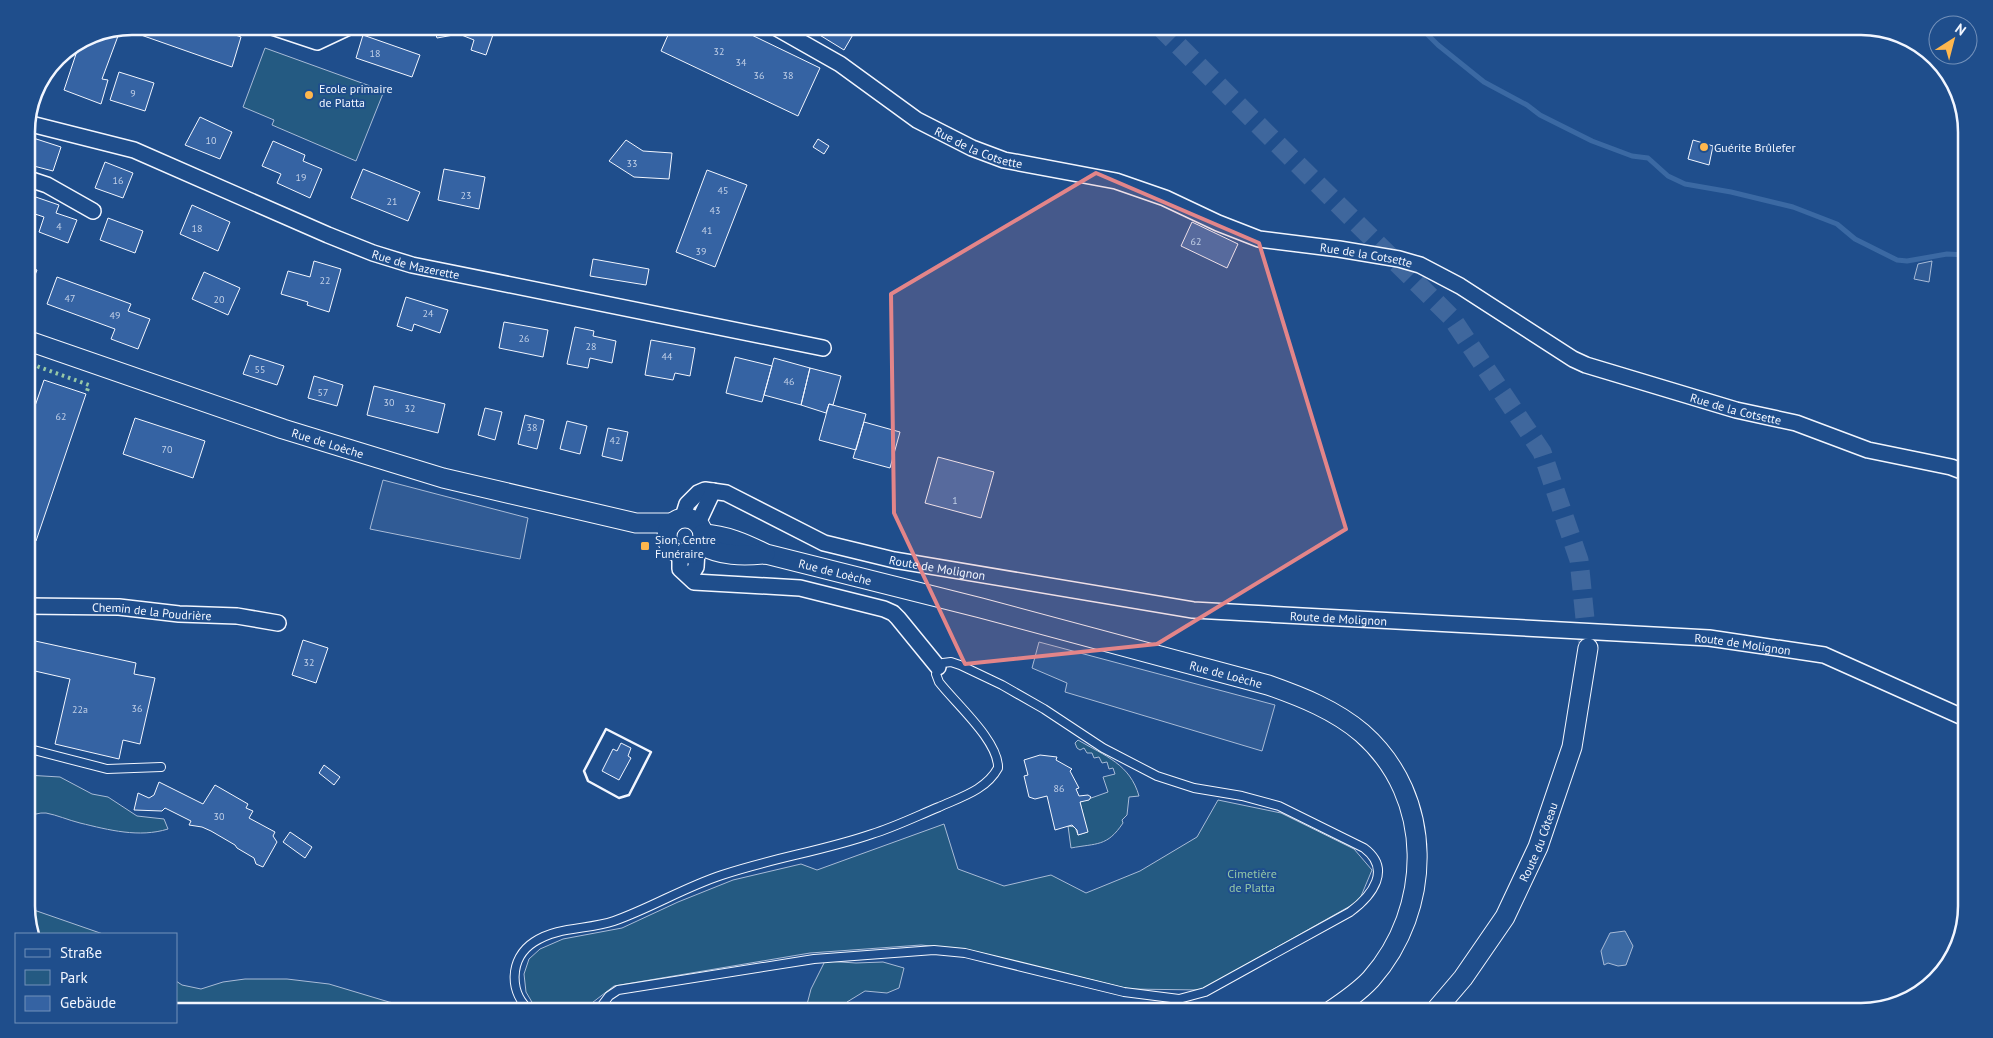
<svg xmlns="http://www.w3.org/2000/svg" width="1993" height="1038" font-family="'PT Sans',sans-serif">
	<rect width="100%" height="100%" fill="#1f4e8c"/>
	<path fill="#245a82" stroke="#a8bbd7" d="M265,48L384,91L356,161L272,125L274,120L243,107Z
		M1078,740C1105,756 1130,764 1139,796L1129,797L1127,815L1122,820L1123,823C1107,847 1097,843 1071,848L1068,826L1075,827L1078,835L1087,832L1080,802L1108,792L1103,777L1115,774L1113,768L1109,769L1107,762L1102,763L1099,757L1094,758L1092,753H1087L1084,748L1080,750L1077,748L1075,743Z
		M26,775L60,777L92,794L108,797L137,816L164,819L168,829C139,838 109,830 80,823C68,820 57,815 46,813C39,812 33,816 26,815Z
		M1218,800L1281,813L1354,849L1372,870L1359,901L1201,990L1129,989L969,950L921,945L810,953L614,986L584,1009L570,1012H549L536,1009L526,992L524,974L529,959L540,949L563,939L622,928L678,902L733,880L801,864L817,870L944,824L958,869L1004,886L1051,875L1086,893L1140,871L1197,837Z
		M26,907L31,909L103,934H34L26,913Z
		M825,961L856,963L883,962L904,968L899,988L887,993L865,991L847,1002L844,1012H805L811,989Z
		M245,979H287L329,984L389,1002L418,1008L459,1012H176V981L182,985L201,989L223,982Z"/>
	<path fill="#305b95" stroke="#a8bbd7" d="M1932,261L1929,282L1914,279L1918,264Z
		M383,480L528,518L520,559L370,529Z
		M1039,642L1275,705L1262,751L1065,692L1067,683L1032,668Z"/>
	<path fill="#3b69a3" stroke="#a8bbd7" d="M1625,931L1633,946L1626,965L1618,966L1608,963L1604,965L1601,951L1610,933Z"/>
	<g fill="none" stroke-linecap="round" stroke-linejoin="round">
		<path stroke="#3b69a3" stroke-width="5" d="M1419,26L1438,45L1484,82L1527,105L1540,115L1592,141L1632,156L1648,158L1668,176L1685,184L1731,192L1793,207L1837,224L1855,239L1897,260L1907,261L1947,254L1967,255"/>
	</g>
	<path fill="#3563a3" stroke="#f2f6ff" d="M132,26H210L241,37L232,67L121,28Z
		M433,26L479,28L496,26L486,55L471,50L474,40L459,34L437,38Z
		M672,26H733L820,68L798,116L661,51Z
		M805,26H858L844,50Z
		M121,28L102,79L108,80L101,104L64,90L80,42L92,34Z
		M363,35L420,55L412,77L356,58Z
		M119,72L154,83L145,111L110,100Z
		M200,117L232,132L220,159L185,145Z
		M27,136L61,147L53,171L26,164Z
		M818,139L829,146L824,154L813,147Z
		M626,140L643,151L672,153L669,179L634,177L609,161Z
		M1693,140L1713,146L1709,165L1688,159Z
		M273,141L305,155L303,161L322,169L310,198L277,183L281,174L262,166Z
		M105,162L133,173L123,198L95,188Z
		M363,169L420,192L408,221L351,198Z
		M444,169L485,177L479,209L438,200Z
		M707,170L747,185L715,267L676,252Z
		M27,194L59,205L56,213L77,220L68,243L39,232L44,217L26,211Z
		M192,205L230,222L218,251L180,234Z
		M108,218L143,231L135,253L100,240Z
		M1192,222L1238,244L1227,268L1181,246Z
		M593,259L649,269L646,285L590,276Z
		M314,261L341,269L329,312L307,305L308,302L281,294L288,271L310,277Z
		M26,266L37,270L26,298Z
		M204,272L240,288L228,315L192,299Z
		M57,277L131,304L128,311L150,319L138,349L111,339L115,329L47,304Z
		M406,297L448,310L440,333L414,324L412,331L397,326Z
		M504,322L548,330L543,357L499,348Z
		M575,327L594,331L593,336L616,341L612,363L590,358L588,368L567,364Z
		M651,340L695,348L690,376L675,373L673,380L645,375Z
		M250,355L284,366L277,385L243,374Z
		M735,357L772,366L762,402L726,393Z
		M774,358L810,368L801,405L764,395Z
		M810,368L841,376L833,405L829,404L826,413L801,405Z
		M314,376L343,385L337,406L308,398Z
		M44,380L86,394L36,541L26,538V432Z
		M374,386L445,404L438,433L367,415Z
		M829,404L866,414L856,450L819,440Z
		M485,408L502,412L495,440L478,435Z
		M525,415L544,420L537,449L518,444Z
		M135,418L205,441L193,478L123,454Z
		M567,421L587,426L580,454L560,449Z
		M864,422L900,432L890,468L853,458Z
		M608,428L628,432L622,461L602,456Z
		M938,457L994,472L981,518L925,503Z
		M26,639L136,663L134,674L155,678L140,744L123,740L119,759L55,744L70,679L26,669Z
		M303,640L328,648L316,683L292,675Z
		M621,743L631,748L628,756L631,758L619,780L602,771L613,749L617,751Z
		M1040,755L1057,757L1056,760L1072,769L1070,771L1079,788L1076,789L1079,796L1088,795L1091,797L1089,800L1080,802L1088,832L1078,835L1077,830L1072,825L1055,830L1047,796L1035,799L1029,797L1024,776L1028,775L1024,760Z
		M324,765L340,777L334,785L319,773Z
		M159,782L203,804L215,785L248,804L246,808L253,811L249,818L275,832L273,836L277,842L263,867L256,864L254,858L237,848L235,845L211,831L202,827L189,825L191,821L165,808L162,811L134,810L138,793L149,798L154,795Z
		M290,832L312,847L305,858L283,842Z"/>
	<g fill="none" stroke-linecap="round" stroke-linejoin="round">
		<path stroke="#3f679d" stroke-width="19" stroke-dasharray="19 9" stroke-linecap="butt" d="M1159,26L1451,317L1542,452L1579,560L1588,648"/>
		<g stroke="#f2f6ff" stroke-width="10">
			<path id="service" d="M26,748L107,769L161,767
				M532,1012C508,994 509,958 534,942C558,926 588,930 614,921C651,908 685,887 722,875C772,858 823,851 872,834C895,827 917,816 939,807C961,797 986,790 998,768C999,741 955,703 939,682L936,674L938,667L943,663L951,662L960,665L1002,685L1044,709L1103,748L1157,776L1194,788L1242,796L1279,806L1364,848C1392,869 1373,895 1350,912L1205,992L1179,999L1124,992L965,953L934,950L814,959L618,990L609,996L597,1012"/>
		</g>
		<g stroke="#f2f6ff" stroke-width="18">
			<g id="minor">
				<path d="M269,26L317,42L351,26"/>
				<path id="s1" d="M773,26L840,64L917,120L972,148L1004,160L1116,181L1165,198L1218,223L1259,239L1339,249L1399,259L1420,265L1460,286L1573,359L1586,365L1736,410L1796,423L1868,450L1951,467L1967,473"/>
				<path id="s2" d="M27,123L134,150L328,235L373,253L412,265L823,348"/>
				<path d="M26,178L47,185L93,211"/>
				<path id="s3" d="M683,517L687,504L698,493L705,490L726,493L824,543L894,560L1193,610L1709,638L1824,655L1967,719"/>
				<path d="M698,523L713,491"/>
				<path d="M680,553V569L694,582L800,588L884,609L893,613L898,618L938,667"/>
				<path d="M690,577L696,567L697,550"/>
				<path id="s4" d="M26,606L119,607L179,614L237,616L278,623"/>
			</g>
		</g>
		<g stroke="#f2f6ff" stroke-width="21">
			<g id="tertiary">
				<path id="s5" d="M26,340L283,429L443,478L636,523H672"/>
				<circle cx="685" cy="536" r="18"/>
				<path id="s6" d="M703,534C726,535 746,544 766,554L981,608L1268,685C1302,697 1335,710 1362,733C1435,797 1433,909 1371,979C1359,992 1344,1002 1329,1012"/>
				<path d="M701,545C721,556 742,556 765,554"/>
				<path id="s7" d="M1434,1012L1463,978L1505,917L1538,847L1572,747L1588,648"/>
			</g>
		</g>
		<use href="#service" stroke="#1f4e8c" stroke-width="8"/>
		<use href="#minor" stroke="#1f4e8c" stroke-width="15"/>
		<use href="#tertiary" stroke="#1f4e8c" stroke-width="19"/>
		<path stroke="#97c8a6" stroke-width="4" stroke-dasharray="2.5 4" stroke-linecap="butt" d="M26,366L31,363L39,367L89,385L86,394
			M26,398L37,402"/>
		<path stroke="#f2f6ff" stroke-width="2.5" d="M606,729L651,752L629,795L619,798L588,781L584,771Z"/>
	</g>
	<path fill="#e38589" fill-opacity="0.2" stroke="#e38589" stroke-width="4" stroke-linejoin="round" d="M1096,173L1259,243L1346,529L1157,644L965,664L894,513L891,294Z"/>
	<g fill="#ffb74d" stroke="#1f4e8c" stroke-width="2">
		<circle cx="309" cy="95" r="5"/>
		<circle cx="1704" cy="147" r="5"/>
		<rect x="640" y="541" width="10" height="10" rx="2.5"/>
	</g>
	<g text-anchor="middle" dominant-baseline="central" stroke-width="4" stroke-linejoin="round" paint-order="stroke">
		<g font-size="10" fill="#c3d1e8">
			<text x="719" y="51">32</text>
			<text x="375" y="53">18</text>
			<text x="741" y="62">34</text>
			<text x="759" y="75">36</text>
			<text x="788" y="75">38</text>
			<text x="133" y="93">9</text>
			<text x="211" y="140">10</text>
			<text x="632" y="163">33</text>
			<text x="301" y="177">19</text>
			<text x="118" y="180">16</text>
			<text x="723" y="190">45</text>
			<text x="466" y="195">23</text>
			<text x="392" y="201">21</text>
			<text x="715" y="210">43</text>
			<text x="59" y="226">4</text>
			<text x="197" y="228">18</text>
			<text x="707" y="230">41</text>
			<text x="1196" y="241">62</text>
			<text x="701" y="251">39</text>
			<text x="325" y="280">22</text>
			<text x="70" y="298">47</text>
			<text x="219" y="299">20</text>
			<text x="428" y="313">24</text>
			<text x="115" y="315">49</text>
			<text x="524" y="338">26</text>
			<text x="591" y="346">28</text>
			<text x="667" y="356">44</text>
			<text x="260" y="369">55</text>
			<text x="789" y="381">46</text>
			<text x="323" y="392">57</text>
			<text x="389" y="402">30</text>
			<text x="410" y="408">32</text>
			<text x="61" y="416">62</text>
			<text x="532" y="427">38</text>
			<text x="615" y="440">42</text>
			<text x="167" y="449">70</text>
			<text x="955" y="500">1</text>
			<text x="309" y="662">32</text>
			<text x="137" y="708">36</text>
			<text x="80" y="709">22a</text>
			<text x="1059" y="788">86</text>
			<text x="219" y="816">30</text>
		</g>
		<g font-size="12" fill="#f2f6ff" stroke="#1f4e8c" text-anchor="start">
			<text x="319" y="88">Ecole primaire<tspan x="319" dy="14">de Platta</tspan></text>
			<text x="1714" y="147">Guérite Brûlefer</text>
			<text x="655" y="539">Sion, Centre<tspan x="655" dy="14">Funéraire</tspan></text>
		</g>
		<g font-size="12" fill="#f2f6ff" stroke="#1f4e8c">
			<text stroke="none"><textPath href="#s1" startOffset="240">Rue de la Cotsette</textPath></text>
			<text stroke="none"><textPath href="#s1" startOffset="645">Rue de la Cotsette</textPath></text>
			<text stroke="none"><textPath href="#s2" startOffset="415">Rue de Mazerette</textPath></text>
			<text stroke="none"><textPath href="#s1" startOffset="1050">Rue de la Cotsette</textPath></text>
			<text stroke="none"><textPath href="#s5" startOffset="319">Rue de Loèche</textPath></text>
			<text stroke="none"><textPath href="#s3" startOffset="284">Route de Molignon</textPath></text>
			<text stroke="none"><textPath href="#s6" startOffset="138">Rue de Loèche</textPath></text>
			<text stroke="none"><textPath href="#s4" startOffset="126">Chemin de la Poudrière</textPath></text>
			<text stroke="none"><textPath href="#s3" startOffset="689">Route de Molignon</textPath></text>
			<text stroke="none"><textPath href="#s3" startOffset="1094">Route de Molignon</textPath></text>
			<text stroke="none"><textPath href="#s6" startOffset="542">Rue de Loèche</textPath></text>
			<text stroke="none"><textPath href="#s7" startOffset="201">Route du Côteau</textPath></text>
		</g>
		<g font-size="12" fill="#97c8a6" stroke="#1f4e8c">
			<text x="1252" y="873">Cimetière<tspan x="1252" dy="14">de Platta</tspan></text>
		</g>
	</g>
	<path d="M0 0H1993V1038H0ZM132 35H1861A97 97 0 0 1 1958 132V906A97 97 0 0 1 1861 1003H132A97 97 0 0 1 35 906V132A97 97 0 0 1 132 35Z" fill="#1f4e8c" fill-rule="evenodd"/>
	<path fill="none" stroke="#f2f6ff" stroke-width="2.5" d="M132 35H1861A97 97 0 0 1 1958 132V906A97 97 0 0 1 1861 1003H132A97 97 0 0 1 35 906V132A97 97 0 0 1 132 35Z"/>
	<rect x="15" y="933" width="162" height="90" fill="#1f4e8c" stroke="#7391ba"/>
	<rect x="25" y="949" width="25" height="8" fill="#1f4e8c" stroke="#7391ba"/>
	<text x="60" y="958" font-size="15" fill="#f2f6ff">Straße</text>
	<rect x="25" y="970" width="25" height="15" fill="#245a82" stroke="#7391ba"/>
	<text x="60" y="983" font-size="15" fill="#f2f6ff">Park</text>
	<rect x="25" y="996" width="25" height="15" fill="#3563a3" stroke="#7391ba"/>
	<text x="60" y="1008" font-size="15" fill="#f2f6ff">Gebäude</text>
	<g transform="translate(1953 40) rotate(36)"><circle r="24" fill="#1f4e8c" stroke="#7391ba"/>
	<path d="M0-4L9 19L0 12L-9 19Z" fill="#ffb74d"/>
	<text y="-8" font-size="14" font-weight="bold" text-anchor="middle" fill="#f2f6ff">N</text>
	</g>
</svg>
